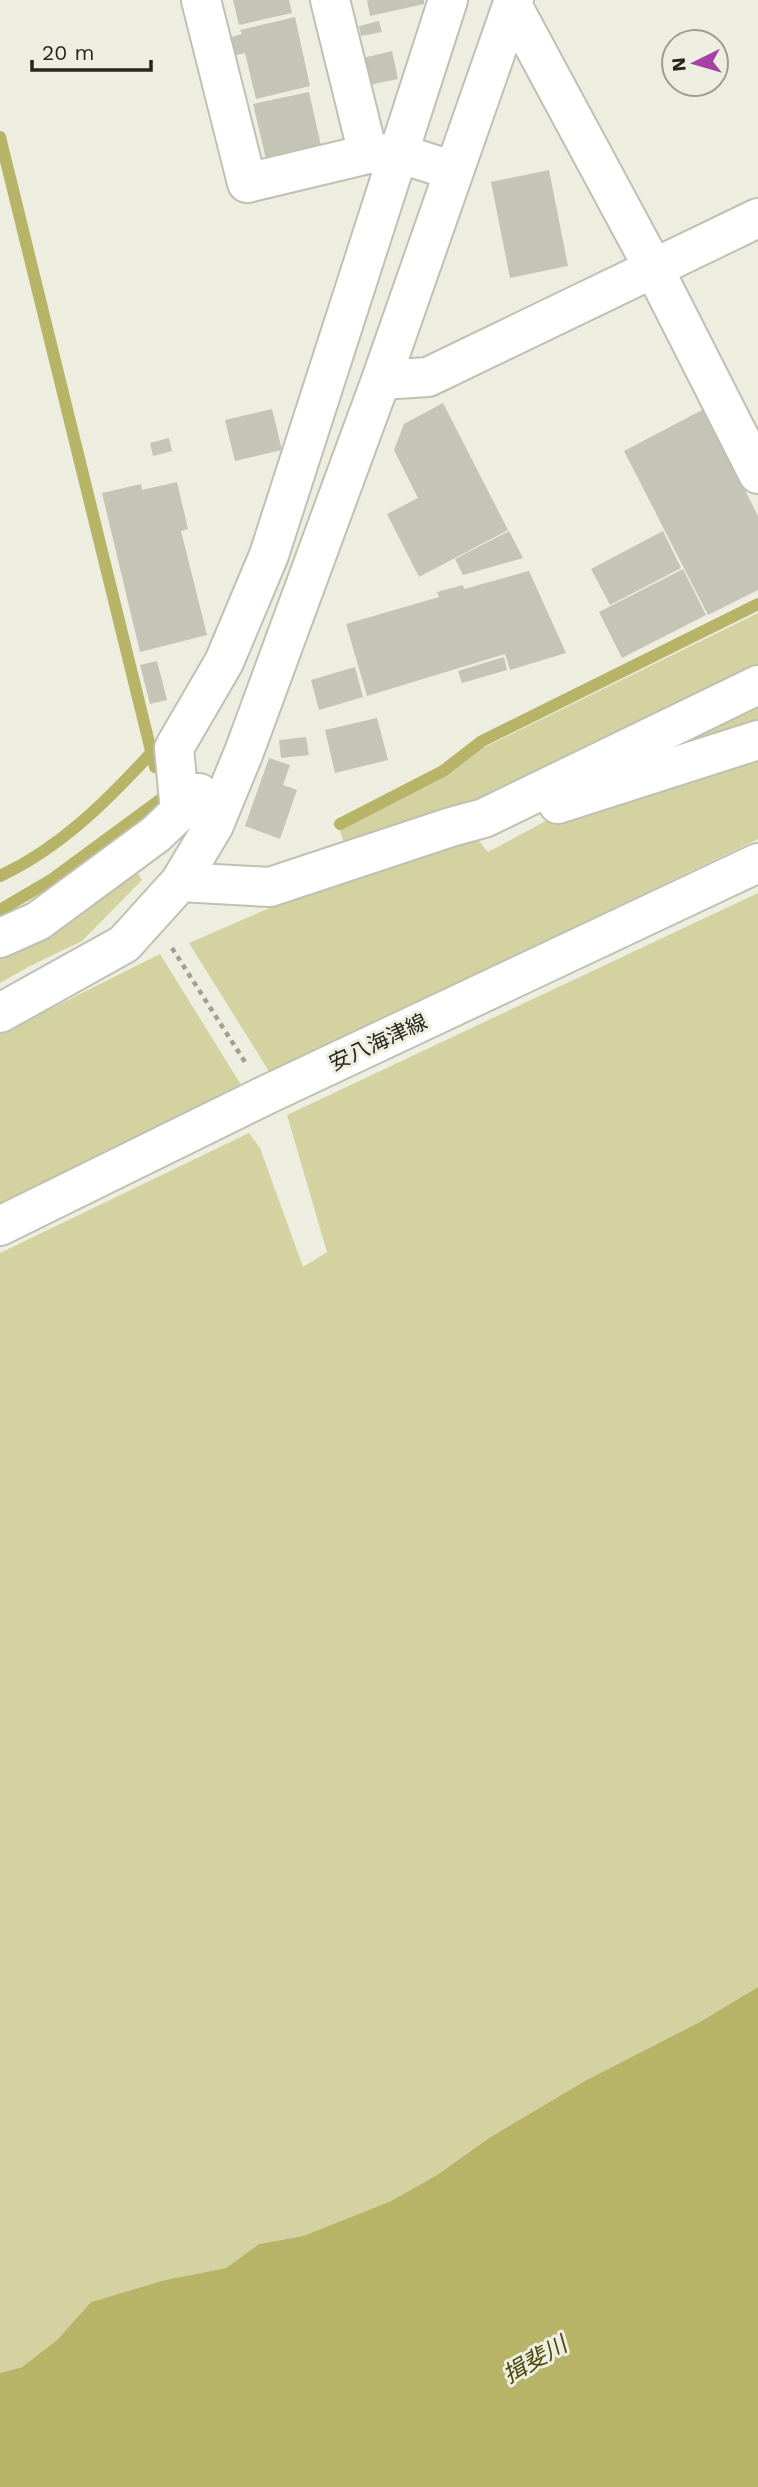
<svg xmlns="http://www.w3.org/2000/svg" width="758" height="2487" font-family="'Work Sans','Noto Sans JP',sans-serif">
	<rect width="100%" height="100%" fill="#edeedf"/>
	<path fill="#d3d2a0" d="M758,613V669L463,809L345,847L340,830L443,775L481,749Z
		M758,696V727L577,785Z
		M758,753V839L270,1073L189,943L334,880L473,834L488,852L557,815Z
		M137,872L142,880L82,941L30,966L0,983V956Z
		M758,893V1987L698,2023L489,2138L437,2175L391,2201L303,2236L259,2244L226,2268L165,2280L91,2302L57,2340L22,2367L0,2373V1253L249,1133L260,1148L303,1267L327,1252L287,1115Z
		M160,954L243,1088L0,1204V1034Z"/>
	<path fill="#b7b467" d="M758,1987V2487H0V2373L22,2367L57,2340L91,2302L165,2280L226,2268L259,2244L303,2236L391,2201L437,2175L489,2138L585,2081L698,2023Z"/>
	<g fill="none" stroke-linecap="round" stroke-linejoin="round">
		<path stroke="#b7b467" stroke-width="12" d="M0,137L155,767
			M340,824L443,771L482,741L758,604
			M0,876C60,848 107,801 151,753
			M0,910L51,880L161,799"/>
	</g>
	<path fill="#c4c4b7" d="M233,0H289L292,13L239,25Z
		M367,0H424V4L370,16Z
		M295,17L310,86L256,99L245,53L232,56L228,38L242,34L240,30Z
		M379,21L382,32L361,36L359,26Z
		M392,51L398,79L369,85L363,58Z
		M309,92L321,146L266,159L253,104Z
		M549,170L568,266L510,278L491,182Z
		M443,403L508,530L419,577L387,514L418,498L394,450L404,424Z
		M272,409L282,450L235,461L225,420Z
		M704,409L758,516V590L708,615L624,451Z
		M169,438L172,451L153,456L150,443Z
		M177,482L188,529L181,531L207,635L140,652L102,493L141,484L142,490Z
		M509,531L523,558L463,575L455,559Z
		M663,531L681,568L610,605L591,569Z
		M683,569L706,615L622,658L599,612Z
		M529,571L566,653L510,670L505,654L367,696L346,624L439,597L437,592L463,585L464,589Z
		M504,657L507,670L462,683L458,671Z
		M157,661L167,700L150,704L140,665Z
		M355,667L363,697L319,710L311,680Z
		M377,718L388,760L335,773L325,730Z
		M306,737L309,755L281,758L279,740Z
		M269,758L290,765L283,785L297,790L280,839L245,826Z"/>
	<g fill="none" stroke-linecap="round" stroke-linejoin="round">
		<g stroke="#c0c0b3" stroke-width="42">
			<path id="minor" d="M201,0L247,183L368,154L398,153L454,171
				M330,0L368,154
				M512,5L654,269L758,474
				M381,380L428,377L758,218
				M558,804L758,740
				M180,811L174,748L224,662L269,555L448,0
				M180,882L270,887L451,827L484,818L758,685
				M0,938L38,921L156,834L199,793
				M0,1013L124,944L180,882L214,825L244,752L381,380L514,0"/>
		</g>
		<g stroke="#c0c0b3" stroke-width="42">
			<path id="major" d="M0,1226L266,1095L758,863"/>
		</g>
		<path stroke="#9e9e93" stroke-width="4.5" stroke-dasharray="5 5" stroke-linecap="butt" d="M172,948L245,1062"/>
		<use href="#minor" stroke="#fff" stroke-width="38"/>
		<use href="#major" stroke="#fff" stroke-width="38"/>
	</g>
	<g text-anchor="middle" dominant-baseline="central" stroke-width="6" stroke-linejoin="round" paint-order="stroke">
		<g font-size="21" fill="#262621" stroke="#edeedf">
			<text transform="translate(378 1042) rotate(-25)">安八海津線</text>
		</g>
		<g font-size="23" font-style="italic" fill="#4a480a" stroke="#edeedf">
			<text transform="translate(535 2360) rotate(-30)">揖斐川</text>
		</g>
	</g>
	<g transform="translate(695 63) rotate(265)"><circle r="33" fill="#edeedf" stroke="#9d9e93" stroke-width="2"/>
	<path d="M0-5L12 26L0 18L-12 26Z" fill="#a540a4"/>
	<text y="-10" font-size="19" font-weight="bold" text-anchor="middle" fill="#262621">N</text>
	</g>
	<path d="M32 60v10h119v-10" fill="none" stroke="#262621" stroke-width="3.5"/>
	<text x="42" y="60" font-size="21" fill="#262621" stroke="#edeedf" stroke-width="5" paint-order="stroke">20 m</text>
</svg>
